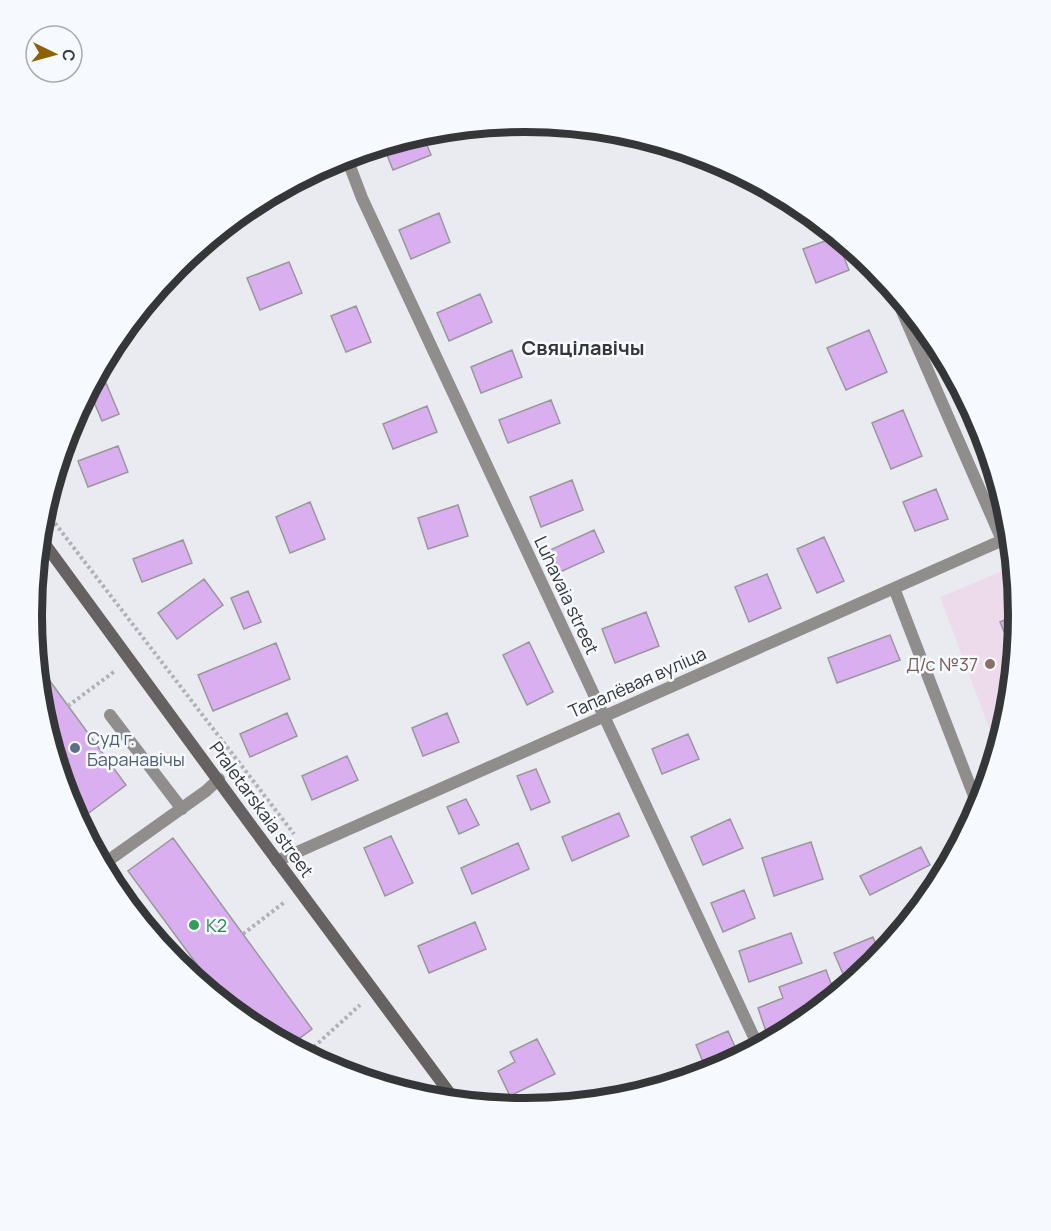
<svg xmlns="http://www.w3.org/2000/svg" width="1051" height="1231" font-family="Manrope,sans-serif">
	<rect width="100%" height="100%" fill="#e9ebf0"/>
	<path fill="#eddbec" d="M1015,566L1019,616L1010,712L998,752L940,597Z"/>
	<path fill="#daafef" stroke="#9a979c" stroke-width="1.5" d="M422,133L431,155L393,170L383,145Z
		M763,185L780,194L768,199Z
		M439,213L450,242L411,259L399,230Z
		M836,237L849,270L816,283L803,249Z
		M289,262L302,293L260,310L247,278Z
		M480,294L492,322L449,341L437,313Z
		M356,306L371,342L346,352L331,316Z
		M131,321L135,330L115,340Z
		M869,330L887,372L846,390L827,348Z
		M512,350L522,377L481,393L471,367Z
		M106,383L119,414L102,421L89,390Z
		M551,400L560,423L508,443L499,420Z
		M427,406L437,432L393,449L383,424Z
		M903,410L922,456L891,469L872,423Z
		M118,446L128,472L88,487L78,461Z
		M572,480L583,510L541,527L530,497Z
		M936,489L948,519L915,531L903,502Z
		M310,502L325,539L290,553L276,517Z
		M458,505L468,536L428,549L418,518Z
		M594,530L604,552L560,572L550,550Z
		M824,537L844,581L817,593L797,549Z
		M183,540L192,563L142,582L133,559Z
		M767,574L781,608L749,622L735,587Z
		M204,579L223,605L177,639L158,613Z
		M248,591L261,622L244,629L231,598Z
		M646,612L659,646L615,663L602,629Z
		M1019,614V616L1015,659L1000,622Z
		M890,635L900,660L837,683L828,658Z
		M529,642L553,692L527,705L503,655Z
		M276,643L290,679L213,711L198,675Z
		M36,662L126,785L86,815L63,784L41,712Z
		M287,713L297,736L250,757L240,734Z
		M447,713L459,742L423,756L412,728Z
		M688,734L699,759L662,774L652,749Z
		M347,756L358,780L312,800L302,776Z
		M536,769L550,802L531,810L517,776Z
		M466,799L479,825L459,834L447,807Z
		M619,813L629,836L572,861L562,837Z
		M730,819L743,848L703,865L691,837Z
		M391,836L413,883L385,896L364,848Z
		M173,838L312,1029L289,1046L251,1026L229,1008L128,871Z
		M811,842L823,879L774,896L762,858Z
		M518,843L529,869L472,894L461,868Z
		M921,847L930,865L870,895L860,876Z
		M744,890L755,918L723,932L711,903Z
		M475,922L486,949L429,973L418,946Z
		M791,933L802,963L749,982L739,951Z
		M873,937L881,957L866,972L846,981L834,953Z
		M826,970L836,997L803,1024L768,1037L758,1008L783,998L779,987Z
		M728,1031L740,1058L708,1074L696,1045Z
		M537,1039L555,1074L510,1096L498,1071L515,1062L510,1052Z
		M608,1089L613,1101L579,1104L578,1101Z"/>
	<g fill="none" stroke-linecap="round" stroke-linejoin="round">
		<path stroke="#afb1b5" stroke-width="4" stroke-dasharray="3 3" stroke-linecap="butt" d="M44,509L294,834
			M68,706L115,671
			M243,934L286,901
			M305,1055L360,1005"/>
		<path stroke="#908e8d" stroke-width="12" d="M110,715L182,809
			M102,865L206,791L219,779"/>
		<path stroke="#908e8d" stroke-width="12" d="M346,156L362,198L759,1048
			M891,286L1002,540
			M909,327L920,322
			M894,588L979,809
			M277,861L1012,536"/>
		<path stroke="#666261" stroke-width="12" d="M39,536L253,828L457,1103"/>
	</g>
	<circle fill="#8d6e63" stroke="#f6f9fe" stroke-width="2" cx="990" cy="664" r="6"/>
	<circle fill="#5c6f8a" stroke="#f6f9fe" stroke-width="2" cx="75" cy="748" r="6"/>
	<circle fill="#2e9e5b" stroke="#f6f9fe" stroke-width="2" cx="194" cy="925" r="6"/>
	<g text-anchor="middle" dominant-baseline="central" stroke-width="5" stroke-linejoin="round" paint-order="stroke">
		<g font-size="18" fill="#353638" stroke="#f6f9fe">
			<text transform="translate(567 595) rotate(65)">Luhavaia street</text>
			<text transform="translate(637 682) rotate(-24)">Тапалёвая вуліца</text>
			<text transform="translate(262 809) rotate(54)">Praletarskaia street</text>
		</g>
		<g font-size="18" fill="#785e54" stroke="#f6f9fe" text-anchor="end">
			<text x="978" y="664">Д/с №37</text>
		</g>
		<g font-size="18" fill="#4e5e75" stroke="#f6f9fe" text-anchor="start">
			<text x="87" y="738">Суд г.<tspan x="87" dy="21">Баранавічы</tspan></text>
		</g>
		<g font-size="18" fill="#27864d" stroke="#f6f9fe" text-anchor="start">
			<text x="206" y="925">К2</text>
		</g>
		<g font-size="20" font-weight="bold" fill="#353638" stroke="#f6f9fe">
			<text x="583" y="347">Свяцілавічы</text>
		</g>
	</g>
	<path d="M0 0H1051V1231H0ZM42 615a483 483 0 1 1 966 0a483 483 0 1 1-966 0Z" fill="#f6f9fe" fill-rule="evenodd"/>
	<path fill="none" stroke="#353638" stroke-width="8" d="M42 615a483 483 0 1 1 966 0a483 483 0 1 1-966 0Z"/>
	<g transform="translate(54 54) rotate(95)"><circle r="28" fill="#f6f9fe" stroke="#a9abaf" stroke-width="1.5"/>
	<path d="M0-4.5L10 22L0 15L-10 22Z" fill="#8d6107"/>
	<text y="-9" font-size="16" font-weight="bold" text-anchor="middle" fill="#353638">С</text>
	</g>
</svg>
